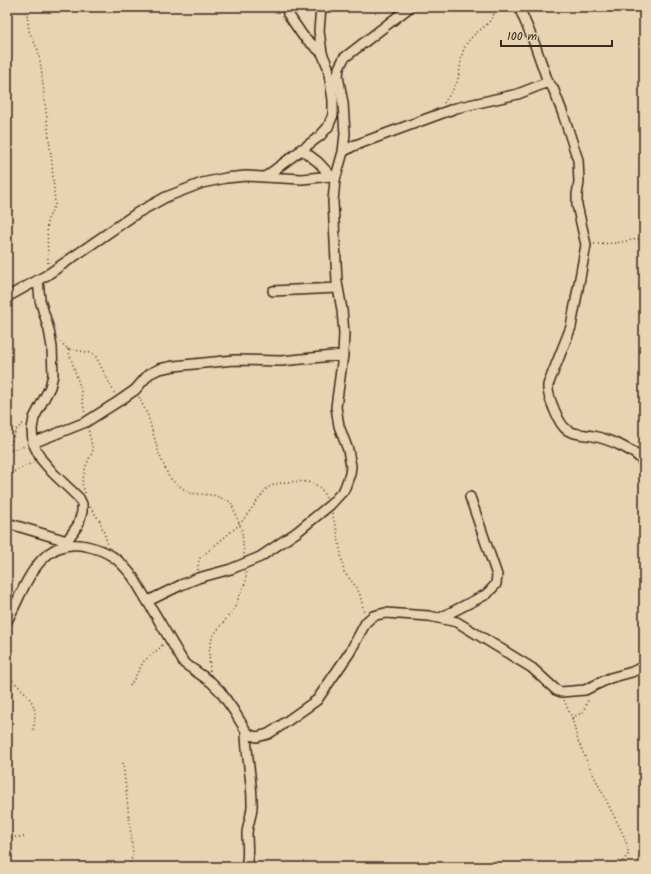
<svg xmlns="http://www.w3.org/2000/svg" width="651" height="874" font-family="Kalam,sans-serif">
	<rect width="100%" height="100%" fill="#e8d3b2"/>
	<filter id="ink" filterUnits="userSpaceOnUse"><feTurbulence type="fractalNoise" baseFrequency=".025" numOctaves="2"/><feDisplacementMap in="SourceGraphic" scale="8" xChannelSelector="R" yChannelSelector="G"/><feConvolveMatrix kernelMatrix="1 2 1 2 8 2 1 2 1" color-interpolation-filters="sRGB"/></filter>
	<g filter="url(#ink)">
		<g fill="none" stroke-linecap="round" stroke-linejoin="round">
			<g stroke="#3b2a1e" stroke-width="12">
				<path id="minor" d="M321,7L319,31L322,53
					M519,7L535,45L548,82L553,88L563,114L578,160L579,182L577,195V205L586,245L571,327L548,385C547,394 551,401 554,409C557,416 560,425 567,430C575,435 584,434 593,436C608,439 636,450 644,463
					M301,149L318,162L334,179
					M343,152L353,146L456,108L518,94L548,82
					M265,177L320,136L328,127L333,115V100L328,67L322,53L303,36L288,14L286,7
					M38,280L40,300L49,330L52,347L53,375L50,387L34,418L32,429L33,443L41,459L53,473L79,498L82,504V512L78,525L64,545
					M273,291L338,288
					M7,297L47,275L137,213L166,197L202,183L226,178L246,176L302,179L331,176
					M33,443L86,422L119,401L135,390L149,374L159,369L174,366L234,360L281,361L343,355
					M7,523L67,541
					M148,601L181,585L198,578L231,569L260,557L297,532L330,505L344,490L350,474L351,466L348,450L339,426L336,407L343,355L344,333L342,310L337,282L333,201L335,180L343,152L345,134L343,103L338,76L339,68L344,58L410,7
					M440,618L487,594L496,584L497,575L470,497
					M7,621C25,589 38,536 86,546C109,551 119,559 133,577L184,663L211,682L220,691L234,711L246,731L250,735L257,737L268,734L276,729L317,700L350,652L366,622L373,616L385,613L429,616L457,622L532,668L556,690L561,692L585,690L610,678L632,672L644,666
					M246,731C246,755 252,779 252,802C253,813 248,822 247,833C247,844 249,856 246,867"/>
			</g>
			<path stroke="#3b2a1e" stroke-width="1.5" stroke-dasharray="1 3" stroke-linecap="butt" d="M26,7L29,31L38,50L41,67L52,164L55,204L47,221L48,265
				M444,103C448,97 454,89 457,82C461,70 460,53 467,43C478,27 491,28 496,7
				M594,244L615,243L644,238
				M60,342L68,349L92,353L96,357L115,394
				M68,349L80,387L85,414
				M139,397L148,416L159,454L169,477L174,482L189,493L213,495L231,502L242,531L244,555
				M7,451L25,446
				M7,452L16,430L25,422
				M7,475L34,462
				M85,493L82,483L86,466L93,450L88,429
				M90,507L100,521L108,545
				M332,513L337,531L344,572L357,588L360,595L364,612
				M198,570V564L200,558L240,524L267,488C278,481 309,478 319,487C323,490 324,495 326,498
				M210,671L209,653L212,637L234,609L246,581V571
				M7,675C17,686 33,696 35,712C35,718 34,725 33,731
				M130,686L144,661L161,647L163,643
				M564,700L572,718L578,741L590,768L623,834L628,847V855L618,867
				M572,718L583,712L589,698
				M123,763L133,854L129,867
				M7,837H25"/>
			<use href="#minor" stroke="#e8d3b2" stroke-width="9"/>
		</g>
	</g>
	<rect width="651" height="874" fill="none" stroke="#e8d3b2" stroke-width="24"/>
	<rect x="12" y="12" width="627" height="850" fill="none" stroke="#3b2a1e" stroke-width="1.5" filter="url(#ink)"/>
	<path d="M501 40v6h111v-6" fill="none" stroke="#3b2a1e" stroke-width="2"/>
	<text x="507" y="40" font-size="12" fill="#3b2a1e" stroke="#e8d3b2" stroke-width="3" paint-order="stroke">100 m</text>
</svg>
